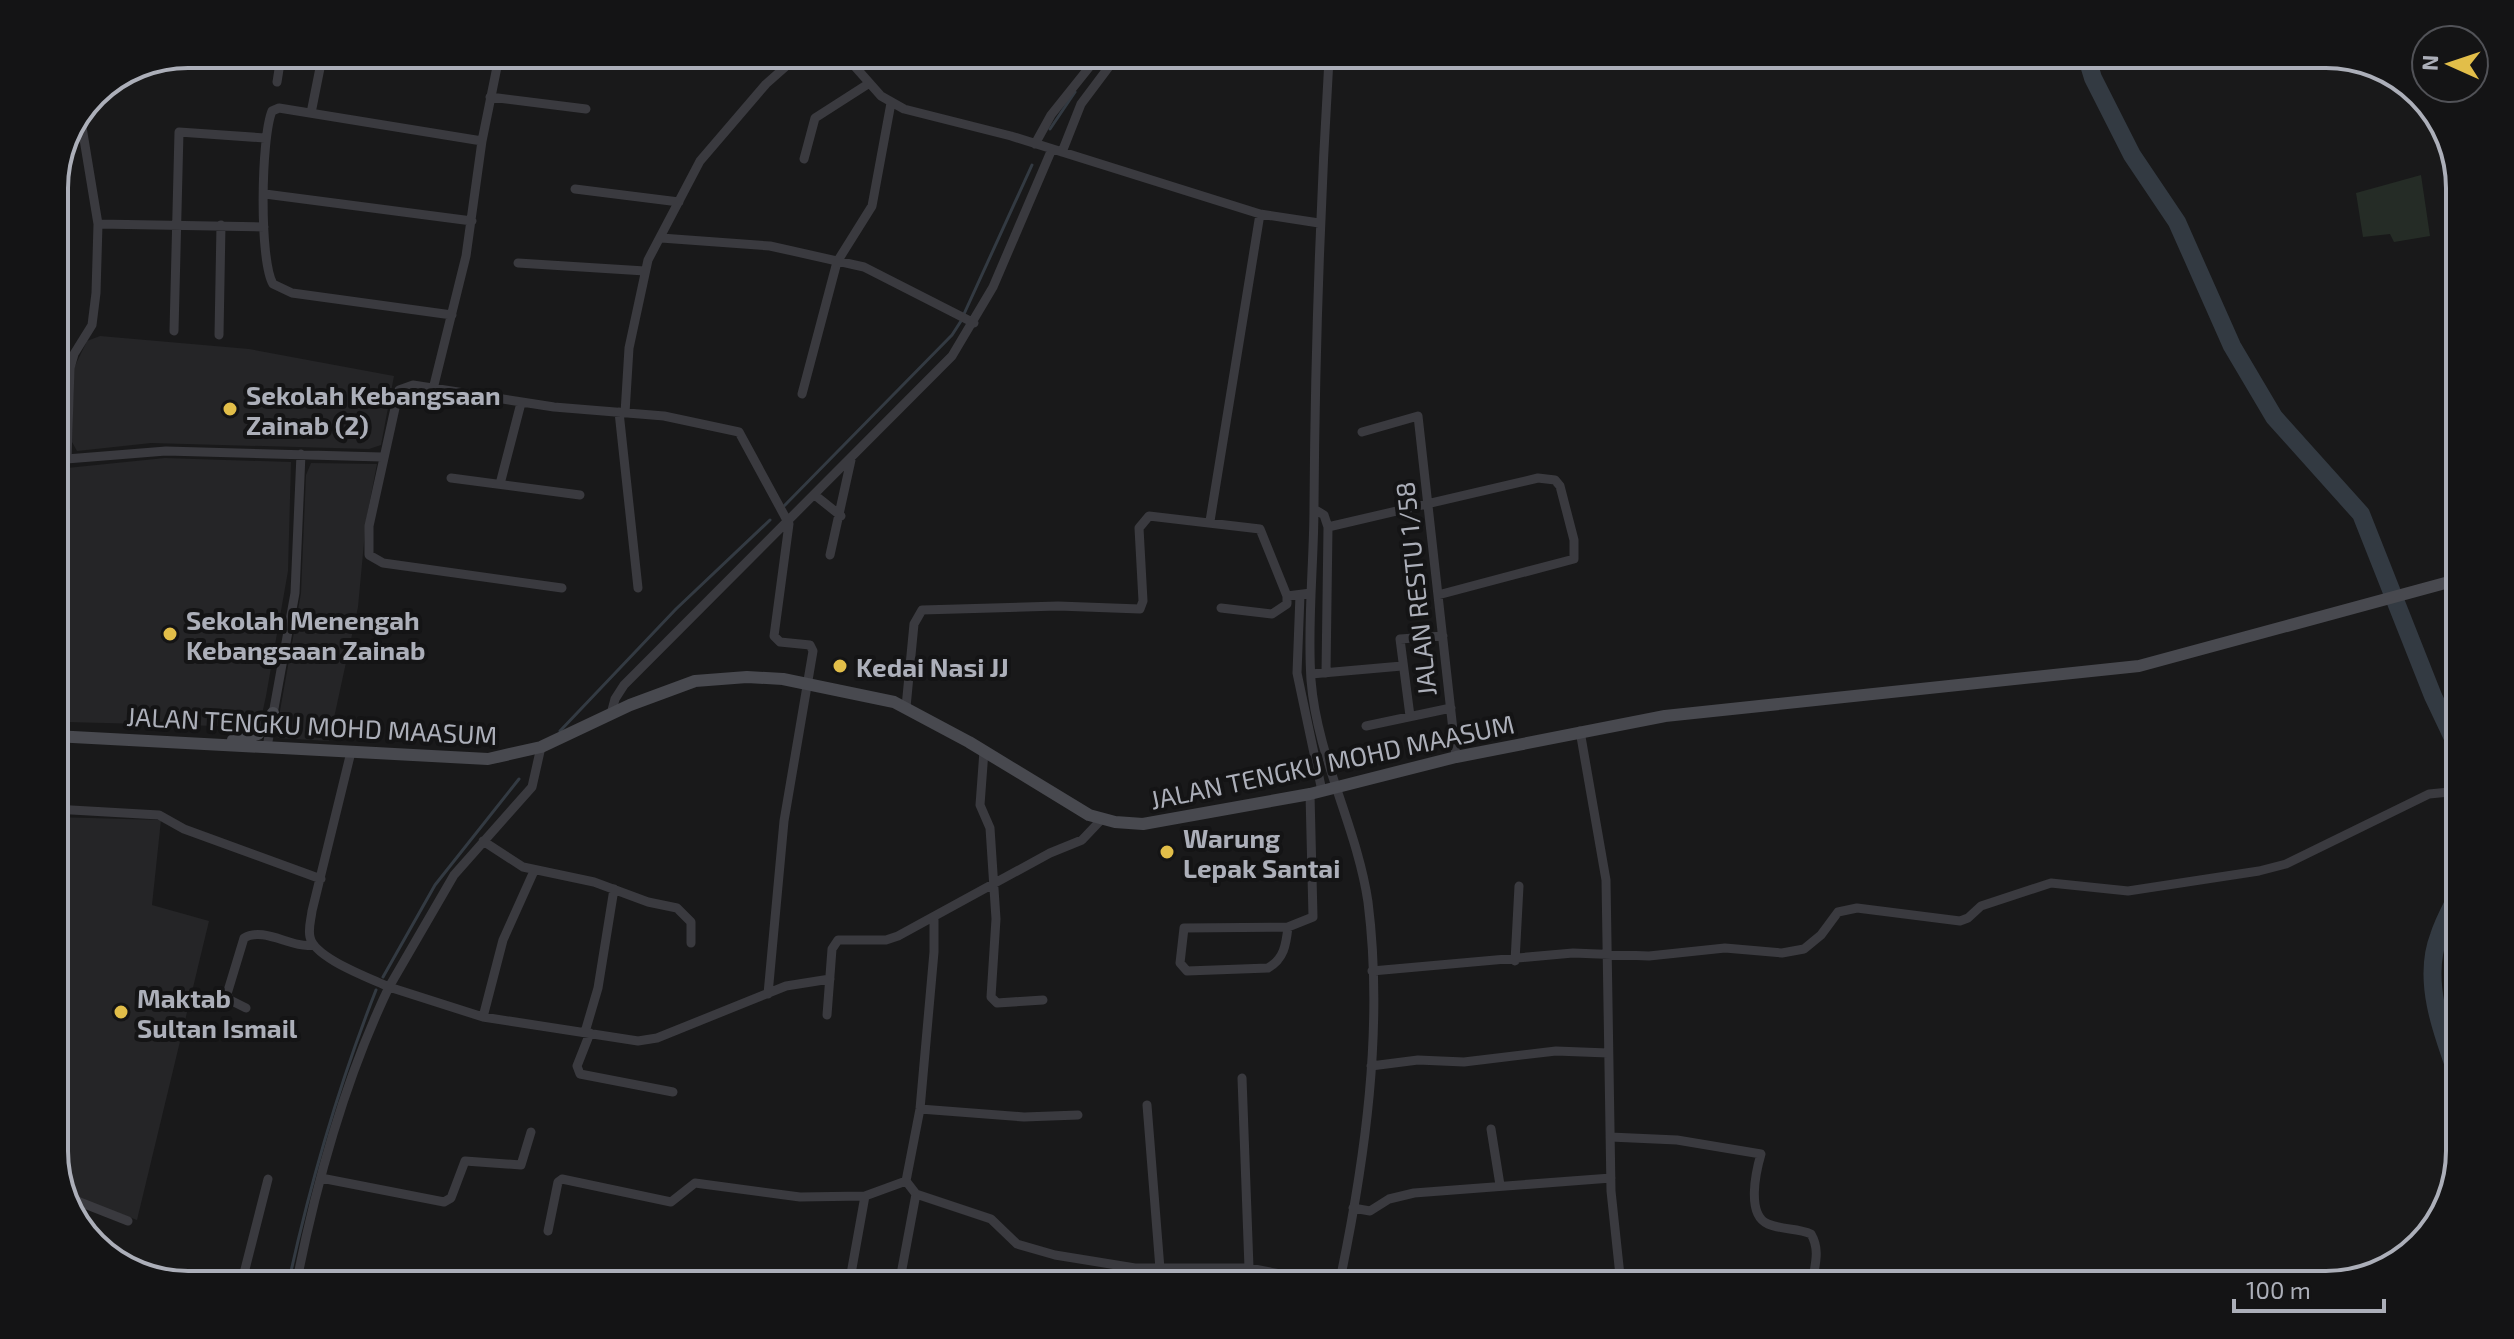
<svg xmlns="http://www.w3.org/2000/svg" width="2514" height="1339" font-family="'Exo 2',sans-serif">
	<rect width="100%" height="100%" fill="#19191a"/>
	<path fill="#252527" d="M100,336L249,349L394,376L381,445L369,449L151,443L77,451L72,442L74,368L87,341Z
		M165,458L291,462L288,571L266,696L261,719L255,727L67,722L60,715L67,468Z
		M311,463L377,464L366,521L358,607L329,741L278,738L276,733L301,593L306,475Z
		M54,817L161,820L152,905L209,921L137,1220L65,1193L54,1160Z"/>
	<path fill="#252c26" d="M2421,175L2430,236L2394,242L2390,234L2363,237L2356,193Z"/>
	<g fill="none" stroke-linecap="round" stroke-linejoin="round">
		<path stroke="#333a42" stroke-width="3" d="M1050,129L1075,92
			M964,314L1032,165
			M784,506L952,335L961,321
			M560,731L676,609L770,520
			M383,977L435,885L519,779
			M288,1285C310,1183 338,1087 376,990"/>
		<path stroke="#333a42" stroke-width="18" d="M2086,55L2093,78L2132,155L2177,222L2232,346L2274,417L2361,514L2433,696L2460,753
			M2460,890C2453,905 2444,920 2439,936C2421,982 2444,1038 2460,1082"/>
		<path stroke="#3a3a3f" stroke-width="9" d="M1329,59C1320,208 1315,356 1314,506C1314,564 1307,622 1311,680C1317,757 1357,827 1368,902C1384,1029 1365,1161 1339,1285
			M941,60L977,64L995,60
			M850,61L881,96L904,109L1011,136L1260,214L1319,223
			M277,82L280,63
			M490,97L586,109
			M311,113L321,63
			M1035,144L1051,115L1095,60
			M1062,152L1081,104L1114,60
			M804,159L815,118L868,84
			M575,189L679,202
			M265,194L472,221
			M98,224L264,227
			M661,238L770,246L864,267L974,323
			M518,263L645,271
			M452,315L292,293L273,284C259,260 261,138 272,111L279,108L482,141
			M174,331L179,132L265,138
			M219,335L221,225
			M433,389L466,256L482,141L498,62
			M802,394L837,262L872,206L891,103
			M619,412L638,588
			M625,413L629,348L648,260L700,161L766,84L792,61
			M1362,432L1418,416L1456,757
			M67,459L70,368L74,354L92,325L96,293L98,224L81,121
			M54,460L166,451L382,457
			M451,478L580,495
			M500,484L521,403
			M816,496L841,516
			M1314,509L1324,515L1328,527L1326,673
			M1210,521L1260,214
			M1328,527L1538,478L1555,480L1560,486L1574,540V559L1438,595
			M830,555L851,460
			M54,558L57,460
			M562,588L383,563L369,555V526L399,390L413,385L554,407L664,416L739,432L789,524L774,636L780,642L810,645L813,651L784,821L768,994
			M1300,595L1297,673L1322,791
			M1221,608L1272,614L1287,604V596
			M1311,674L1402,666
			M906,707L914,624L922,610L1058,606L1140,609L1143,601L1139,528L1149,516L1260,529L1287,596L1311,593
			M611,714L615,699L624,685L952,356L993,287L1052,149
			M1410,716L1400,639L1443,636
			M1366,726L1451,708
			M1580,731L1606,880L1611,1191L1621,1285
			M267,747L295,593L301,454
			M984,751L980,805L990,828L996,919L991,997L997,1003L1043,1000
			M351,752L312,911C311,920 308,928 310,937C314,958 370,978 389,987L454,875L532,787L541,747
			M54,809L159,815L184,829L321,879
			M483,841L523,867L594,882L648,902L677,908L691,922V943
			M1288,927C1286,945 1284,959 1268,968L1187,971L1180,963L1184,928L1288,927L1313,917L1310,794
			M1515,961L1519,886
			M1372,971L1573,953L1649,956L1725,948L1782,953L1804,949L1821,935L1838,912L1857,908L1960,921L1968,918L1981,906L2051,883L2128,891L2259,871L2286,864L2429,794L2460,791
			M246,1008L230,1000L227,994L244,938C264,926 292,949 313,945
			M827,1015L832,949L838,940H886L898,936L1050,853L1082,840L1101,820
			M483,1017L503,940L534,871
			M585,1032L598,988L614,889
			M590,1033L577,1066L580,1074L673,1092
			M1371,1066L1418,1060L1464,1062L1556,1051L1608,1053
			M1242,1078L1249,1268
			M1147,1105L1160,1269
			M920,1109L1024,1117L1078,1115
			M1491,1129L1500,1185
			M1610,1137L1677,1140L1761,1154C1756,1171 1746,1215 1768,1224C1782,1230 1798,1228 1811,1234C1821,1251 1814,1267 1812,1285
			M321,1178L444,1202L451,1198L465,1161L521,1165L531,1132
			M906,1181L916,1194L991,1219L1017,1244L1055,1255L1135,1268H1249L1339,1285
			M67,1197L128,1221
			M1353,1208L1370,1211L1389,1199L1414,1193L1611,1178
			M548,1231L558,1182L562,1179L671,1202L695,1183L800,1197L865,1196
			M769,1276L850,1280
			M241,1285L268,1179
			M296,1285C316,1183 344,1081 389,987L483,1017L638,1041L657,1038L786,986L830,979
			M849,1285L865,1196L906,1181L920,1109L934,952V920
			M899,1285L916,1194"/>
		<path stroke="#48494f" stroke-width="12" d="M54,736L488,759L541,747L630,705L695,681L747,677L783,679L894,702L969,742L1089,815L1115,822L1143,824L1310,794L1456,757L1665,716L2139,666L2460,579
			M233,740L258,734L273,713"/>
	</g>
	<g fill="#e2be49" stroke="#141415" stroke-width="3">
		<circle cx="230" cy="409" r="8"/>
		<circle cx="170" cy="634" r="8"/>
		<circle cx="840" cy="666" r="8"/>
		<circle cx="1167" cy="852" r="8"/>
		<circle cx="121" cy="1012" r="8"/>
	</g>
	<g text-anchor="middle" dominant-baseline="central" stroke-width="8" stroke-linejoin="round" paint-order="stroke">
		<g font-size="26" font-weight="bold" fill="#acafb9" stroke="#141415" text-anchor="start">
			<text x="246" y="394">Sekolah Kebangsaan<tspan x="246" dy="30">Zainab (2)</tspan></text>
			<text x="186" y="619">Sekolah Menengah<tspan x="186" dy="30">Kebangsaan Zainab</tspan></text>
			<text x="856" y="666">Kedai Nasi JJ</text>
			<text x="1183" y="837">Warung<tspan x="1183" dy="30">Lepak Santai</tspan></text>
			<text x="137" y="997">Maktab<tspan x="137" dy="30">Sultan Ismail</tspan></text>
		</g>
		<g font-size="26" fill="#acafb9" stroke="#141415">
			<text transform="translate(1415 589) rotate(-96)">JALAN RESTU 1/58</text>
			<text transform="translate(312 725) rotate(3)">JALAN TENGKU MOHD MAASUM</text>
			<text transform="translate(1332 761) rotate(-12)">JALAN TENGKU MOHD MAASUM</text>
		</g>
	</g>
	<path d="M0 0H2514V1339H0ZM188 68H2326A120 120 0 0 1 2446 188V1151A120 120 0 0 1 2326 1271H188A120 120 0 0 1 68 1151V188A120 120 0 0 1 188 68Z" fill="#141415" fill-rule="evenodd"/>
	<path fill="none" stroke="#acafb9" stroke-width="4" d="M188 68H2326A120 120 0 0 1 2446 188V1151A120 120 0 0 1 2326 1271H188A120 120 0 0 1 68 1151V188A120 120 0 0 1 188 68Z"/>
	<g transform="translate(2450 64) rotate(273)"><circle r="38" fill="#141415" stroke="#515257" stroke-width="2"/>
	<path d="M0-6L14 30L0 20L-14 30Z" fill="#e2be49"/>
	<text y="-12" font-size="22" font-weight="bold" text-anchor="middle" fill="#acafb9">N</text>
	</g>
	<path d="M2234 1299v12h150v-12" fill="none" stroke="#acafb9" stroke-width="4"/>
	<text x="2246" y="1299" font-size="24" fill="#acafb9" stroke="#141415" stroke-width="6" paint-order="stroke">100 m</text>
</svg>
